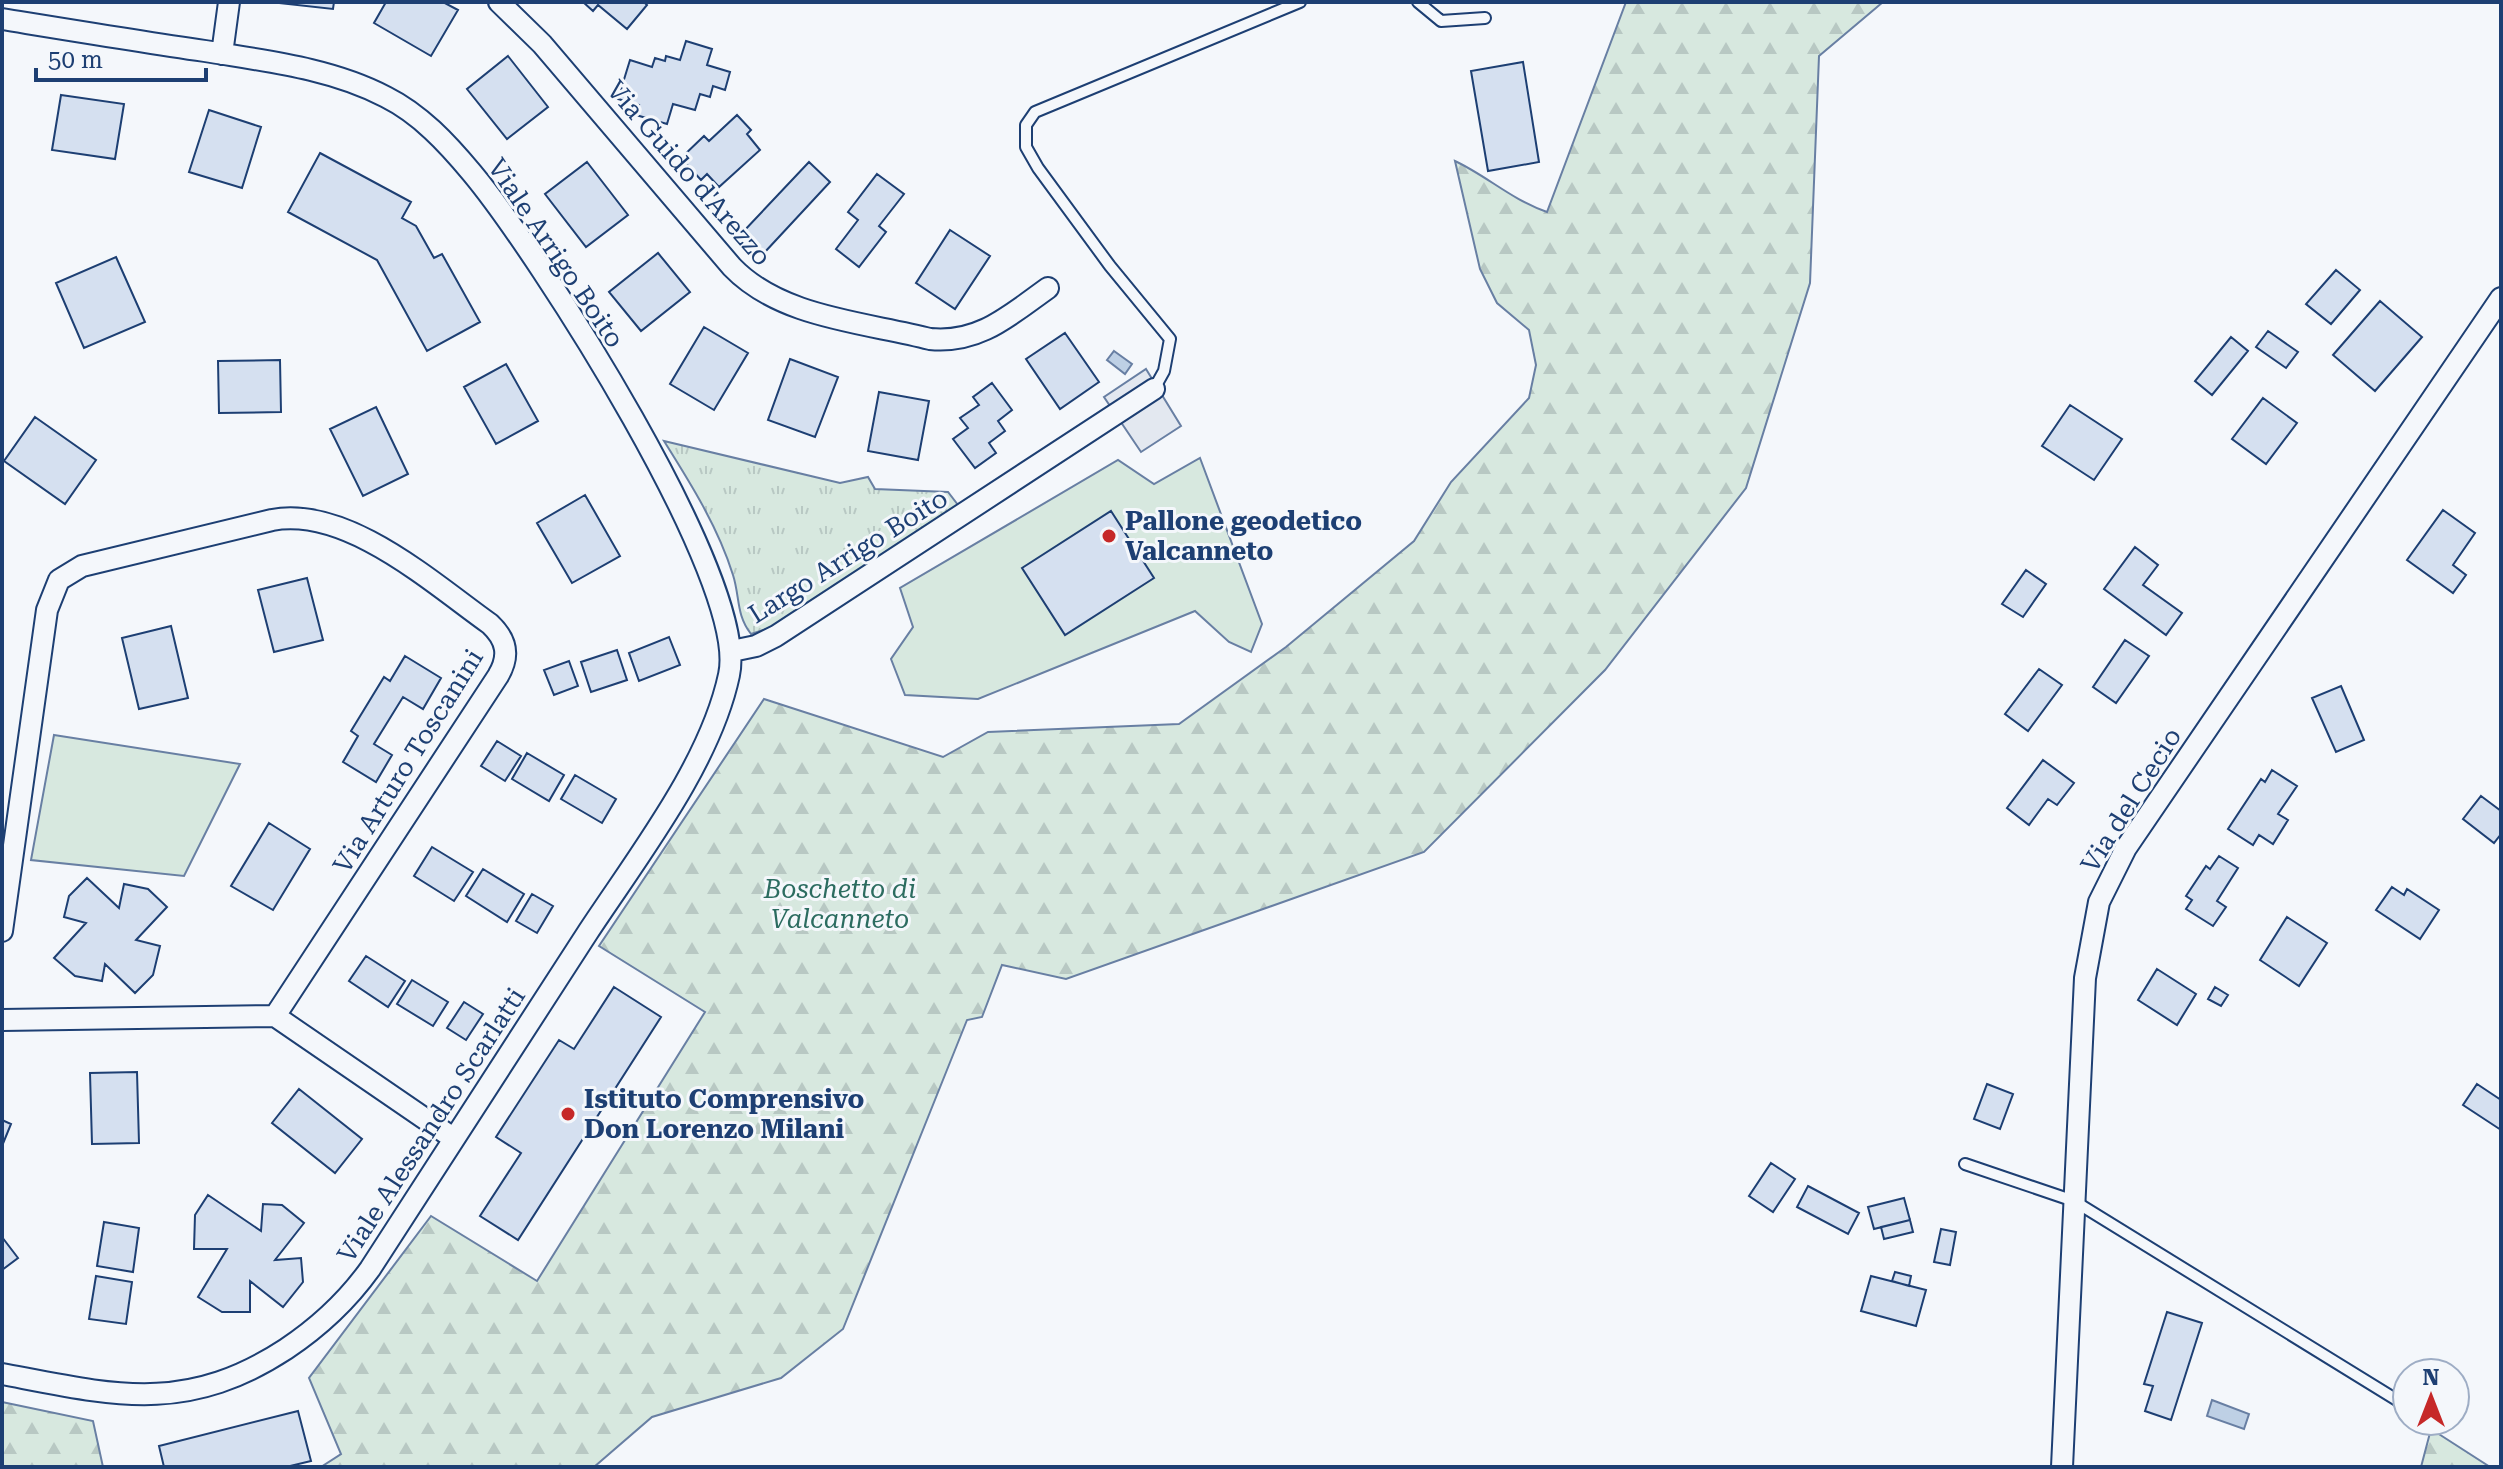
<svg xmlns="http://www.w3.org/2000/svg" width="2503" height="1469" font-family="'Roboto Serif',serif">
	<defs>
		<pattern id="grass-tufts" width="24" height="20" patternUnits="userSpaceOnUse" patternTransform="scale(2)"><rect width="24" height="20" fill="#d7e8df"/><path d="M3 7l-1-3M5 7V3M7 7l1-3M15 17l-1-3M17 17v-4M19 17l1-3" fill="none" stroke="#b8c8c3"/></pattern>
		<pattern id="forest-firs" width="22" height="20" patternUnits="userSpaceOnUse" patternTransform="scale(2)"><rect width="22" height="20" fill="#d7e8df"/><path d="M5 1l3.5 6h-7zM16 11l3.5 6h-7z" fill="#b8c8c3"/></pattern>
	</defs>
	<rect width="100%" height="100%" fill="#f4f7fb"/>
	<path fill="url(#grass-tufts)" stroke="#687fa3" stroke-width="2" d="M664,441L840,483L868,477L875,489L948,492L958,505L770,628L751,634C736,615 740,597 733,575C718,527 691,484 664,441Z"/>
	<path fill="url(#forest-firs)" stroke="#687fa3" stroke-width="2" d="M1626,2H1883L1819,56L1810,283L1746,488L1605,670L1424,852L1066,979L1002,965L982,1017L967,1020L843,1329L781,1378L652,1417L594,1467H321L341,1454L309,1378L431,1216L537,1281L705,1012L599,946L764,699L943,757L988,732L1179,724L1286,647L1414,541L1451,482L1529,398L1536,365L1529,330L1497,303L1480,269L1455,161C1487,176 1512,200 1547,212Z
		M2,1402L93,1421L103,1467H2Z
		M2431,1429L2490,1467H2421Z"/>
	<path fill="#d7e8df" stroke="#687fa3" stroke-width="2" d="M1200,458L1262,624L1251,652L1229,642L1195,611L978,699L905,695L891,659L913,627L900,588L1118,460L1154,484Z
		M54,735L240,764L184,876L31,860Z"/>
	<path fill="#e3e8f0" stroke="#687fa3" stroke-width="2" d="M1146,369L1181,426L1141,452L1104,397Z"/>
	<path fill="#bed0e5" stroke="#687fa3" stroke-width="2" d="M1114,351L1132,364L1125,374L1107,360Z
		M2212,1400L2249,1414L2244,1429L2207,1416Z"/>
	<path fill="#d5e0f0" stroke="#1d3f73" stroke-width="2" d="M270,2H334L333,9Z
		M386,2H443L458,10L431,56L374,23Z
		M583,2H644L647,5L627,29L598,5L593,11Z
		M686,41L712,49L707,65L730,72L725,90L713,86L710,97L700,94L695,110L673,104L667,124L636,115L639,105L618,99L630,60L652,67L655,58L665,61L666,56L680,60Z
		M508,56L548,107L507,139L467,89Z
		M1523,62L1539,162L1488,171L1471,71Z
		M61,95L124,104L115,159L52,150Z
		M209,110L261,127L242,188L189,172Z
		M737,115L751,130L747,134L760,150L719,187L707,174L701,180L681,158L704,136L709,141Z
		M320,153L411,202L402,218L416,226L434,258L442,254L480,322L427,351L377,260L288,212Z
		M587,162L628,215L586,247L545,194Z
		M809,162L830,182L764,253L742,233Z
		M877,174L904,194L879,226L886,232L859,267L836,249L858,220L848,212Z
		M950,230L990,256L955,309L916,283Z
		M658,253L690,292L641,331L609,292Z
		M116,257L145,322L84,348L56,283Z
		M2336,270L2360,290L2331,324L2306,304Z
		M2380,301L2422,337L2375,391L2333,355Z
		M704,327L748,353L714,410L670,384Z
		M2268,331L2298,352L2286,368L2256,347Z
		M1065,333L1099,382L1060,409L1026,359Z
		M2231,337L2248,351L2212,395L2195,381Z
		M790,359L838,377L815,437L768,420Z
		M280,360L281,412L219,413L218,361Z
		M506,364L538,421L496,444L464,387Z
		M992,383L1012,410L998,421L1005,431L989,443L996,453L975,468L953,439L968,428L960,418L979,405L973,397Z
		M879,392L929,401L918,460L868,451Z
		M2263,398L2297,423L2266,464L2232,439Z
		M2070,405L2122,439L2094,480L2042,446Z
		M376,407L408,474L363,496L330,429Z
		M35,417L96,460L65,504L4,461Z
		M585,495L620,556L572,583L537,523Z
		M2443,510L2475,533L2453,565L2466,575L2453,593L2407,560Z
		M1111,511L1154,578L1065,635L1022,568Z
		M2135,547L2158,565L2143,585L2182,613L2166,635L2104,589Z
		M2026,570L2046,584L2023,617L2002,604Z
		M307,578L323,640L274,652L258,590Z
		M171,626L188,698L139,709L122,638Z
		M669,637L680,665L639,681L629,653Z
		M2125,640L2149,656L2116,703L2093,687Z
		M617,650L627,680L591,692L581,662Z
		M405,656L441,678L423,709L403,697L374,744L392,755L376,782L343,762L358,736L351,731L384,677L390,681Z
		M569,661L578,686L554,695L544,670Z
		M2039,669L2062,685L2028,731L2005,714Z
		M2341,686L2364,740L2336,752L2312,698Z
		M497,741L521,756L505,781L481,766Z
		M527,753L564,775L549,801L512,779Z
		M2043,760L2074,783L2057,805L2048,799L2029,825L2007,808Z
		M2272,770L2297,786L2278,814L2288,820L2273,844L2259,835L2253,845L2228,829L2261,779L2265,782Z
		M575,775L616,799L602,823L561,799Z
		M2481,796L2501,811V834L2494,843L2463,819Z
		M269,823L310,849L273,910L231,886Z
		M432,847L473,872L454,901L414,876Z
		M2219,856L2238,868L2217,901L2226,907L2213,926L2186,909L2192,900L2186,896L2206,866L2210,869Z
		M483,869L524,894L507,922L466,896Z
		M87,878L119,908L124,884L148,889L167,907L136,940L160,946L153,975L135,993L105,964L102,981L75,976L54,958L86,923L64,917L69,896Z
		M2392,887L2404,895L2407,889L2439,910L2420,939L2376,910Z
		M532,894L553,906L537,933L516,921Z
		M2287,917L2327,943L2299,986L2260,960Z
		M366,956L405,981L388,1007L349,981Z
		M2157,969L2196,994L2177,1025L2138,1000Z
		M412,980L448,1002L433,1026L397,1004Z
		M614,987L661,1017L518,1240L480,1216L521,1153L496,1137L559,1040L574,1049Z
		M2215,987L2228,995L2221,1006L2208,999Z
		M464,1002L483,1014L466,1040L447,1028Z
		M137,1072L139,1143L92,1144L90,1073Z
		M1987,1084L2013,1094L2000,1129L1974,1119Z
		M2477,1084L2501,1100V1130L2463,1105Z
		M299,1089L362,1139L335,1173L272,1123Z
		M2,1120L11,1124L2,1146Z
		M1771,1163L1795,1179L1773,1212L1749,1196Z
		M1808,1186L1859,1213L1848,1234L1797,1207Z
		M208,1195L261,1231L263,1204L282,1205L304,1223L275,1260L301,1258L303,1282L283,1307L250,1281V1312H222L198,1297L227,1249H194L195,1215Z
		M1904,1198L1910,1220L1874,1229L1868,1207Z
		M1910,1220L1913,1232L1884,1239L1881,1227Z
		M104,1222L139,1228L133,1272L97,1266Z
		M1941,1229L1956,1232L1950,1265L1934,1262Z
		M2,1237L18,1258L2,1270Z
		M1895,1272L1911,1276L1909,1286L1892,1281Z
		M96,1276L132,1282L126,1324L89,1319Z
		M1871,1276L1926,1290L1916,1326L1861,1311Z
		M2167,1312L2202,1323L2171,1420L2145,1411L2153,1386L2144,1384Z
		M298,1411L311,1461L286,1467H164L159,1446Z"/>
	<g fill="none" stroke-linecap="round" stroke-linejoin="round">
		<g stroke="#1d3f73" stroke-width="14">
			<path id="service" d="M1418,2L1441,21L1485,18
				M1154,389L1164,371L1170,339L1110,266L1038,168L1026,147V125L1035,112L1300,2
				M1965,1164L2074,1201L2405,1405"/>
		</g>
		<g stroke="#1d3f73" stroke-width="24">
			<path id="minor" d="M499,2L542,44L732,267C781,318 864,322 930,339C979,344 1010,315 1048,288
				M2,19C70,30 137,41 205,51C265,61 331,68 386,97C420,114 447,143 472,173C537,251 750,581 729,675C710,764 638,856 588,932C515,1044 442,1156 370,1269C347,1301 319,1327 286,1349C185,1415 113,1395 2,1374
				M222,54L229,2
				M732,651L756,646L776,636L1154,389
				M2,931L47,610L59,580L82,566L272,520C347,506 431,582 490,624C507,640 510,656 498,676L275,1016
				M2,1020L275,1016L453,1138
				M2062,1467L2085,978L2099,902L2126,848L2501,298"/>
		</g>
		<use href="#service" stroke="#f4f7fb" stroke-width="10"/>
		<use href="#minor" stroke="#f4f7fb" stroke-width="20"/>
	</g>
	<g fill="#c62828" stroke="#f4f7fb" stroke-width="3">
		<circle cx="1109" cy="536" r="8"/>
		<circle cx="568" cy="1114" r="8"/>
	</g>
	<g text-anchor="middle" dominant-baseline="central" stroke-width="6" stroke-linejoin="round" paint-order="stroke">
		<g font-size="26" fill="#1d3f73" stroke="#f4f7fb">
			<text transform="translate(689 173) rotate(49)">Via Guido d'Arezzo</text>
			<text transform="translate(556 253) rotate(56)">Viale Arrigo Boito</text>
			<text transform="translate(848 556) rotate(-32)">Largo Arrigo Boito</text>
			<text transform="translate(408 761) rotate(-58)">Via Arturo Toscanini</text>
			<text transform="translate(2131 800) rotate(-58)">Via del Cecio</text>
			<text transform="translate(431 1125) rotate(-57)">Viale Alessandro Scarlatti</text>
		</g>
		<g font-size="26" font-weight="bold" fill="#1d3f73" stroke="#f4f7fb" text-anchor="start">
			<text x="1125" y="521">Pallone geodetico<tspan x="1125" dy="30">Valcanneto</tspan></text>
			<text x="584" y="1099">Istituto Comprensivo<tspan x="584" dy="30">Don Lorenzo Milani</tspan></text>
		</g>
		<g font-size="26" font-style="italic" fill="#2c6c60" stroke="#f4f7fb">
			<text x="840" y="889">Boschetto di<tspan x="840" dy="30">Valcanneto</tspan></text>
		</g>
	</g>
	<rect width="2503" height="1469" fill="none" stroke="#1d3f73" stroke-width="8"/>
	<g transform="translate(2431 1397)"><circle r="38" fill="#f4f7fb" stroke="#9eadc5" stroke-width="2"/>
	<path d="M0-6L14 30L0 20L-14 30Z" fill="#c62828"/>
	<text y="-12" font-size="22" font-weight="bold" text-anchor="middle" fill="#1d3f73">N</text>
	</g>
	<path d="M36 68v12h170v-12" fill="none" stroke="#1d3f73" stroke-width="4"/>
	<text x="48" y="68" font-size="24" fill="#1d3f73" stroke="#f4f7fb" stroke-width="6" paint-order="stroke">50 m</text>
</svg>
